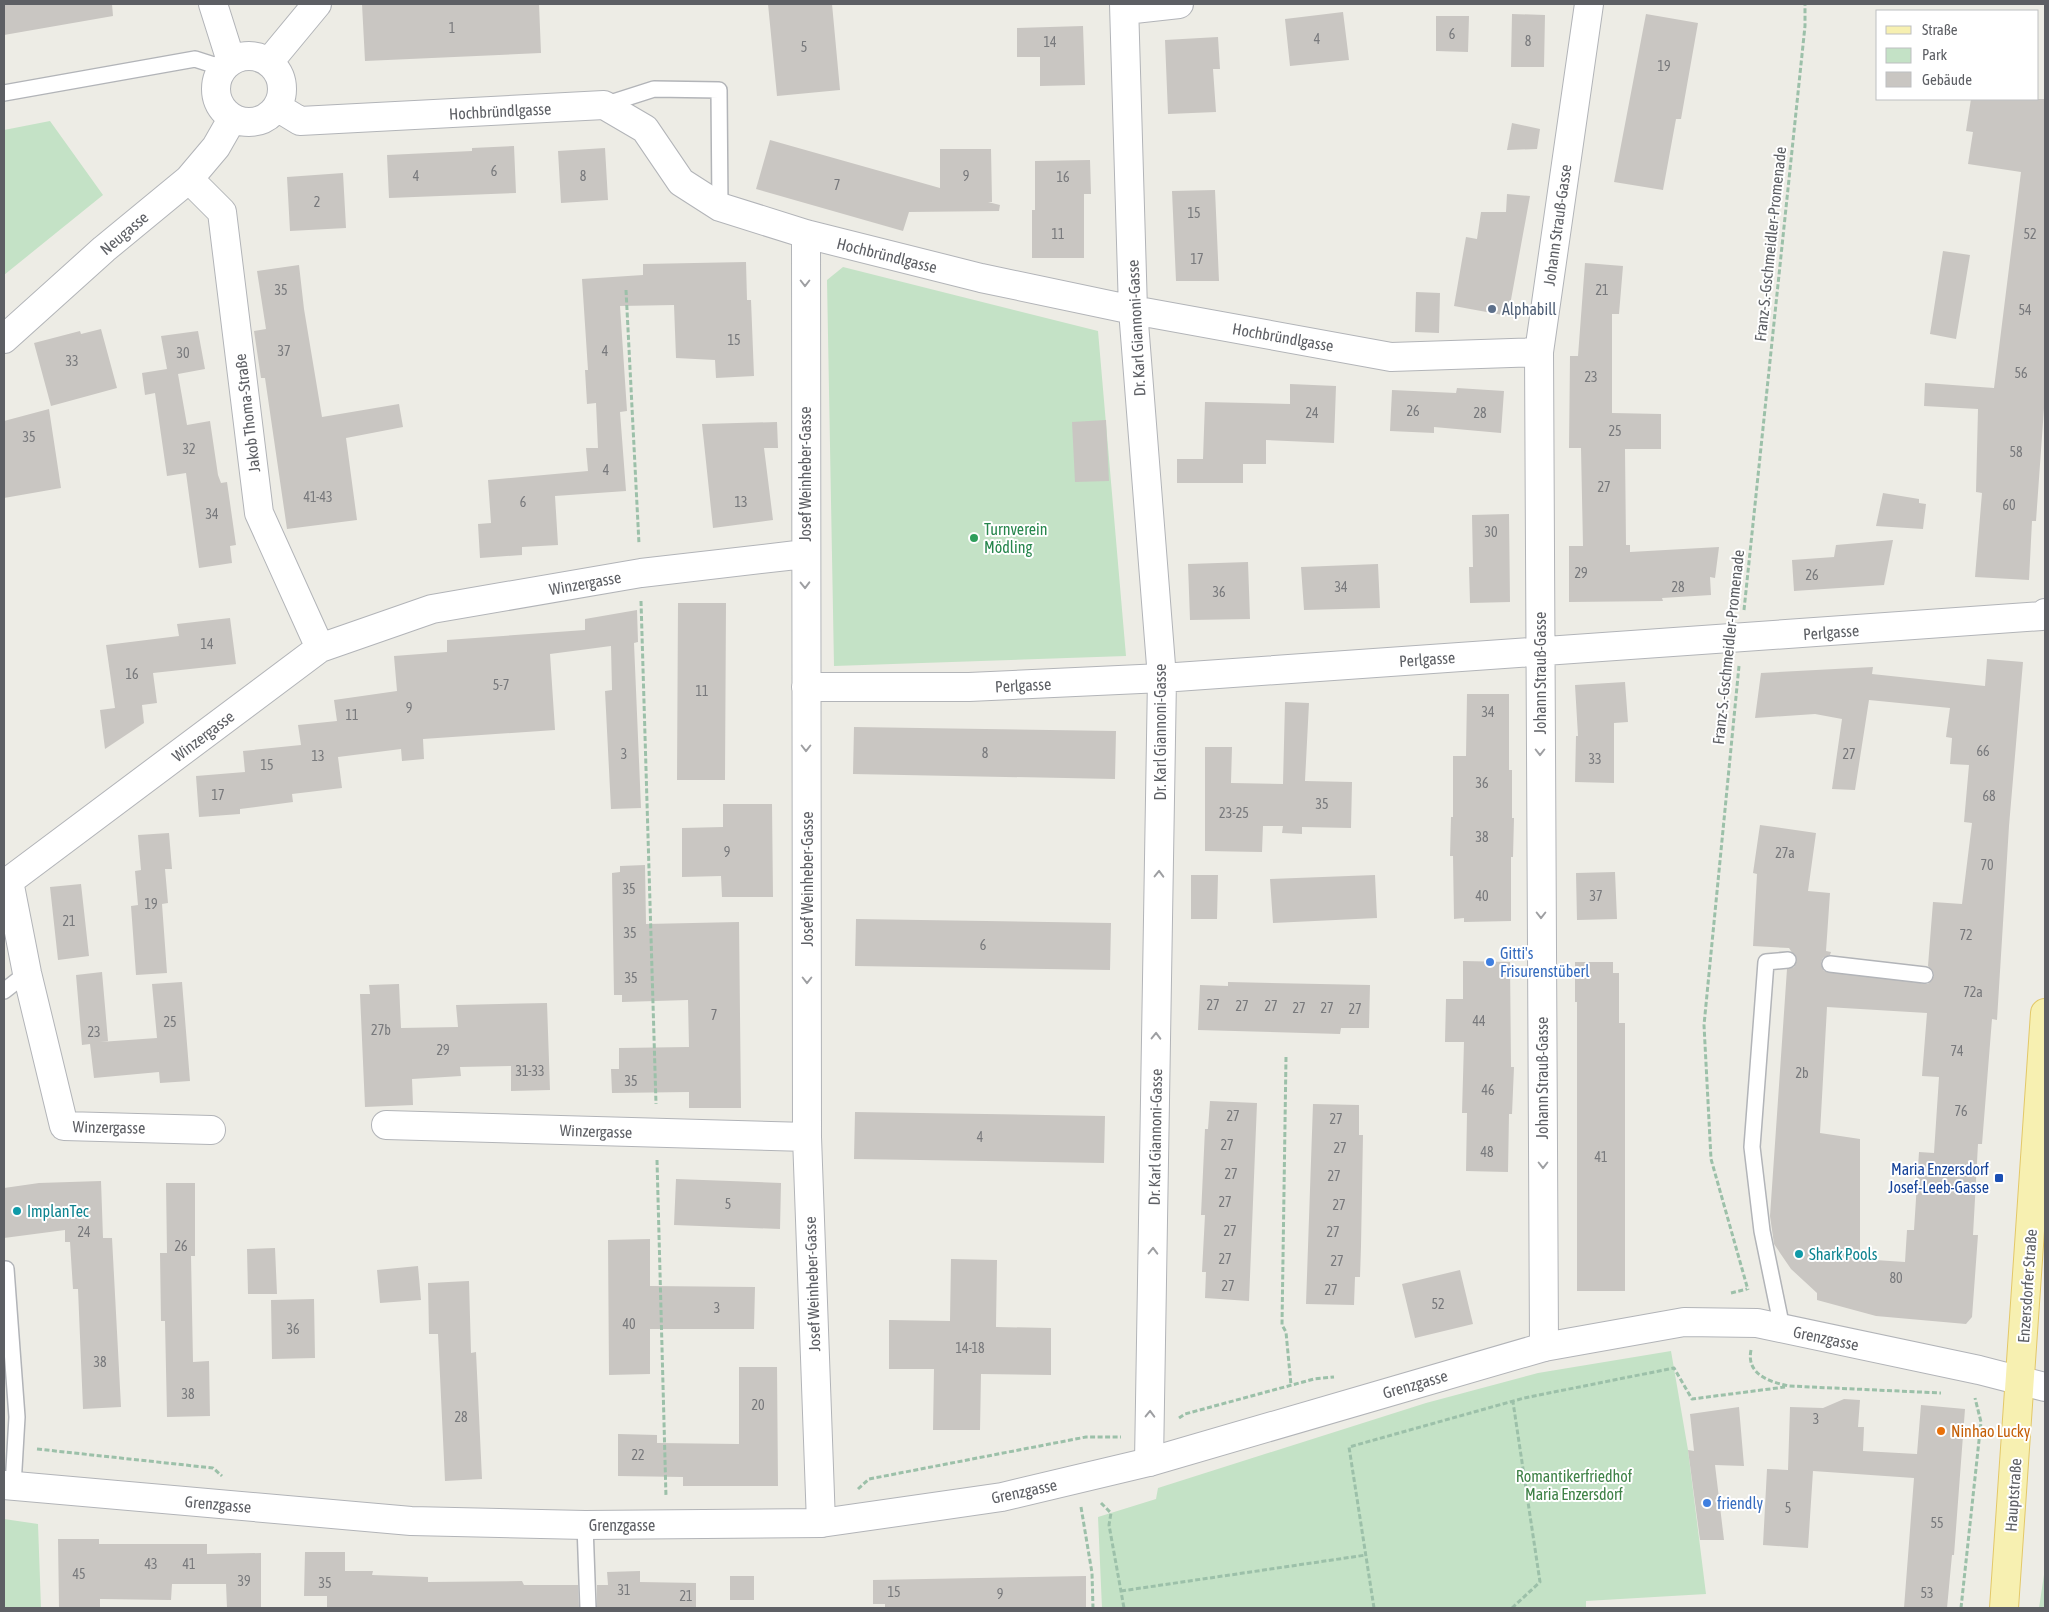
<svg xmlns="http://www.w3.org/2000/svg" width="2049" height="1612" font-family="'Asap Condensed',sans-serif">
	<rect width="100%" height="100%" fill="#edece5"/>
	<path fill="#c4e2c6" d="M50,121L103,195L4,275V130Z
		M843,267L1098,331L1126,656L834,666L827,280Z
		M1671,1351L1688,1450L1706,1594L1586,1601V1608H1102L1098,1517L1156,1499L1158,1488L1426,1403L1538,1373Z
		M4,1519L38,1524L41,1608H4Z
		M2045,1568V1608H2039Z"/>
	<path fill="#c9c6c2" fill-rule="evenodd" d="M4,4H112L113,16L4,35Z
		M362,4H539L541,53L365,61Z
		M768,4H832L840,90L777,96Z
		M1343,12L1349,60L1290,66L1285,19Z
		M1512,14L1545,15L1544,67H1511Z
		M1646,14L1698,23L1681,119H1676L1663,190L1614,182Z
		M1436,16H1469L1468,52L1436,51Z
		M1083,26L1085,85L1040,86V57H1017V28Z
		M1218,37L1220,69H1213L1216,112L1168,114L1165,40Z
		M1971,99H2045V394L2036,521H2032L2029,580L1975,577L1982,493L1976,492L1978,409L1924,406L1925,383L1994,388L2021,172L1968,164L1973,132L1966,131Z
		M1512,123L1540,129L1537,149L1507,150Z
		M770,140L940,188V149H991L992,202H988L1000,205L999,211L909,212L903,231L756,189Z
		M514,146L516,193L389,198L387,155L472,151V148Z
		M605,148L608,200L561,203L558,151Z
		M1090,160L1091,194H1084V258H1032V210H1035V161Z
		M343,173L346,228L290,231L287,177Z
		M1215,190L1219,281H1176L1172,191Z
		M1507,194L1530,196L1508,316L1454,306L1466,237L1477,239L1481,212H1506Z
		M1943,251L1970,255L1956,339L1930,334Z
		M746,262L747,300H751L754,376L716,378L715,360L676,358L674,305L620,306L627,411L620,412L626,491L555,496L558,545L522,547V555L480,558L478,524L491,523L488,480L588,471L586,448H598L596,403L587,404L585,370H588L582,279L643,275V264Z
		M1585,263L1623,266L1619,314H1612V413L1661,414V449H1625L1626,545H1630V552L1719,547L1715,578L1710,577L1711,595L1662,598L1663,601L1569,602V546H1583L1581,448H1569L1570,356H1578Z
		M299,265L304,309L322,417L399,404L403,427L346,438L357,520L287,529L265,378H261L254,331L266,329L257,271Z
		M1416,292L1440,293L1439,333L1415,332Z
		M101,329L117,388L51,406L34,343L80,331L81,334Z
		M198,331L205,369L178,374L187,425L210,421L218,475L221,483L227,482L236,545L230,546L232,563L199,568L186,473L167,476L155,393L145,395L142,373L167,369L161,336Z
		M1290,384L1336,386L1334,443L1266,440V464H1243V483H1177V459H1203L1205,402L1290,404Z
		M1457,388L1504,391L1501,433L1434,427V433L1390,431L1392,390L1456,393Z
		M49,409L61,488L4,498V421Z
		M1106,420L1109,481L1075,482L1072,422Z
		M777,422L778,448H764L773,520L713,528L702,424Z
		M1883,493L1919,499V503L1926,504L1923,529L1876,526Z
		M1509,514L1510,602L1470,603L1469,567H1473L1472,515Z
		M1893,540L1884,585L1794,591L1792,560L1834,557L1836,545Z
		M1248,562L1250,619L1190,620L1188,564Z
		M1378,564L1380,608L1304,610L1301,567Z
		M678,603H726L725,780H677Z
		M637,610L638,642L634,643L641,808L611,809L605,691L612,690L611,646L550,654L555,730L423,739L424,759L402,761L401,749L338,757L342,788L292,794L293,802L240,809V814L199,817L196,776L245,772L243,751L301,745L298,725L337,721L334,700L397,691L394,656L447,652V640L585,630V619Z
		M230,618L236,664L153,673L157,703L142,705L144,723L105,749L100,710L115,708L106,645L179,636L177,624Z
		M1987,659L2023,662L2009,826L1997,1020L1992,1019L1982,1144H1978L1973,1235H1978L1972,1317L1966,1324L1876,1316L1817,1300V1293L1791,1269L1774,1244L1770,1216L1787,969L1794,967L1797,960L1789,948L1753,946L1757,874L1753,873L1760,825L1816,833L1808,891L1830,893L1826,951L1831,952L1830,955L1823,958L1821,962L1824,971L1928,984L1934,976L1933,971L1928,966L1933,902L1962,904L1972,823L1964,822L1969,765L1950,764L1952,738L1946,737L1950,708L1869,700L1855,790L1832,789L1842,719L1815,714L1755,718L1761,673L1873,667L1872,674L1985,686ZM1827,1007L1927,1013L1922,1076L1939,1077L1934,1153L1919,1152L1914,1230H1907L1905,1262L1860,1259V1139L1820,1133Z
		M1625,682L1628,722L1614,723V783L1575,782L1576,736H1578L1575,685Z
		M1467,694H1509V770H1512V818H1514L1513,857H1511V921L1464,922V918L1454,919L1453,856H1450L1451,817H1453V756H1466Z
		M1285,702L1309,703L1305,781L1352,782L1351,828L1302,827V834L1282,833L1283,826H1263L1262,852L1205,851V747H1232L1231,783L1283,784Z
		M854,727L1116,731L1115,779L853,774Z
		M723,804H772L773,897H722L721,876L682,877V828L723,827Z
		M169,833L172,869H165L168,903L162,904L167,973L136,975L131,906L138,905L135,871L141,870L138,835Z
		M645,865L646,924L739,922L741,1108H689V1092L612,1093L611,1069H619V1048L689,1047L688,1000L622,1002V995H614L612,873L620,872V866Z
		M1615,872L1617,919L1577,920L1576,873Z
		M1191,875H1218L1217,919H1191Z
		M1375,875L1377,918L1273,923L1270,879Z
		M81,884L89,956L58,960L50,887Z
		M856,919L1111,923L1110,970L855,966Z
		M1463,961L1510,962L1511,1067H1514L1512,1114H1509L1508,1172L1466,1171L1467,1113H1462L1464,1042H1445L1446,999H1463Z
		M1575,962H1613V973H1619V1023H1625V1291H1577V1002H1575Z
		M102,972L108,1041L100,1042L157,1038L152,984L182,982L190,1081L160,1083L159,1072L94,1078L90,1044L82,1045L76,975Z
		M1228,982L1370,985L1369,1028H1341L1340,1034L1198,1030L1200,985L1228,986Z
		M399,984L401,1028L458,1027L456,1005L547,1003L550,1090L511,1091V1066L460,1067L461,1076L412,1079L413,1105L365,1107L360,994H370L369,985Z
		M1210,1101L1257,1103L1249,1301L1205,1298L1206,1272H1202L1205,1215H1201L1205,1129H1208Z
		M1313,1104L1359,1105V1135H1363L1361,1246L1360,1277H1355L1354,1305L1306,1304Z
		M855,1112L1105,1116L1104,1163L854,1159Z
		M676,1179L781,1183L780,1229L674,1225Z
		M101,1181L103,1238H112L121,1407L83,1409L78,1289H73L70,1242H65V1230L4,1238V1188L39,1183Z
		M166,1183H195V1256H191L193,1362L209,1361L210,1416L167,1417L165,1321H161L160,1253H167Z
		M650,1239V1286L755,1287L754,1329H650V1374L609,1375L608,1240Z
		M275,1248L277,1294H248L247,1249Z
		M951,1259L997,1260L996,1327L1051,1328V1375L981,1374L980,1430H933L934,1369H889V1320L950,1321Z
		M418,1266L421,1300L380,1303L377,1270Z
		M1460,1270L1473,1324L1415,1338L1402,1284Z
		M469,1281L471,1353L476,1352L482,1479L445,1481L438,1334H429L428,1283Z
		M314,1299L315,1358L272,1359L271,1300Z
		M739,1367H777L778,1486H683V1477L618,1476V1434L657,1435V1443L739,1444Z
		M1844,1399L1860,1400L1858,1427H1864L1863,1451L1917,1454L1921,1405L1965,1409L1954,1555H1952L1947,1608H1904L1914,1478L1813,1471L1808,1548L1763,1545L1767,1469L1788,1470L1790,1407L1823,1408Z
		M1739,1407L1744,1466L1715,1465L1724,1540H1700L1688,1450L1694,1451L1690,1414Z
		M58,1539H99V1544H207V1554L261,1553V1608H227L226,1584H172L171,1600L100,1599V1608H59Z
		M305,1552H345V1571H373L372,1575L428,1577V1582L522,1581L524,1585H578L579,1608H327V1596H304Z
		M640,1571V1582L696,1583V1608H597V1585H608L607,1572Z
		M730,1576H754V1600H730Z
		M1086,1576V1608H885V1604H873V1580Z"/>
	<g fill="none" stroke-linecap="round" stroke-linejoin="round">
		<g stroke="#b2b4b8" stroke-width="18">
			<path id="service" d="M4,93L195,59L223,68
				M604,105L654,89L719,90L720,207
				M1830,964L1925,975
				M4,991L27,973
				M6,1269L17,1417L13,1486
				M1782,1328L1762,1231L1752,1147L1766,962L1788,960
				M585,1525L588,1608"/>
		</g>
		<g stroke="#b2b4b8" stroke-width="30">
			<path id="minor" d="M213,4L231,61
				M1124,4L1133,310L1162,678L1149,1462
				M1125,10L1179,4
				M216 89a33 33 0 1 1 66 0a33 33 0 1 1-66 0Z
				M269,62L317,4
				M277,107L300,121L604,105L645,129L681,182L720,207L806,234L981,278L1133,310L1391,357L1539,352
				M189,179L222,212L259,513L320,648
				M806,234L807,1137L821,1523
				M4,339L104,249L189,179L216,147L232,119
				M806,687H969L1162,678L2042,616L2045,613
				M386,1125L807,1137
				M211,1130L64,1126L27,973L9,881L320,648L432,609L641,573L805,554
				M1544,1347L1539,352L1589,4"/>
		</g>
		<g stroke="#b2b4b8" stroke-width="30">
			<path id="tertiary" d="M4,1485L411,1521L585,1525L821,1523L1002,1497L1149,1462L1544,1347L1684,1322L1757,1323L1979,1370L2045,1387"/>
		</g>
		<g stroke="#e3c868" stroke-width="30">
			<path id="primary" d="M2004,1608L2045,1013"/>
		</g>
		<path stroke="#9cc0a9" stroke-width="3" stroke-dasharray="5 2.5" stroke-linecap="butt" d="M626,290L639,544
			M641,601L656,1104
			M1744,610L1805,26V4
			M1739,666L1704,1025L1711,1159L1748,1290
			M1286,1057L1282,1325L1286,1332L1291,1385
			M657,1160L666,1497
			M1731,1293L1747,1289
			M1751,1350C1746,1374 1769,1382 1789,1386L1941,1393
			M1179,1418L1185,1414L1314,1379L1334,1377
			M37,1449L213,1468L222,1476
			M858,1489L869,1479L1086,1437H1121
			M1101,1503L1111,1513L1109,1525L1124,1608
			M1081,1507L1092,1573L1093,1608
			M1121,1591L1366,1555
			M1374,1608L1349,1447L1524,1398L1674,1368L1692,1399L1785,1387
			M1512,1608L1540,1582L1513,1402
			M1961,1608L1981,1422L1975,1398"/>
		<use href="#service" stroke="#fff" stroke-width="15"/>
		<use href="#minor" stroke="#fff" stroke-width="28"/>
		<use href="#tertiary" stroke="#fff" stroke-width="28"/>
		<use href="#primary" stroke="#f7f0b1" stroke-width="28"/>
	</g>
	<defs><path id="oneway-chevron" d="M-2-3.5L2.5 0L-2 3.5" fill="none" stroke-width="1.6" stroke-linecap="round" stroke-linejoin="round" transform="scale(1.25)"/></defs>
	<g stroke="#9e9fa2">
		<use href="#oneway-chevron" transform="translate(805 283) rotate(90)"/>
		<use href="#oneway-chevron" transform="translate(805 585) rotate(89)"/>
		<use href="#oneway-chevron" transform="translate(806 748) rotate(90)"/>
		<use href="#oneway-chevron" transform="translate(1540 752) rotate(90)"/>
		<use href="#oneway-chevron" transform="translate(1159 874) rotate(-89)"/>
		<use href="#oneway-chevron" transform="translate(1541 915) rotate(90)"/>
		<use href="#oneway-chevron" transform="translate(807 980) rotate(90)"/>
		<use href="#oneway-chevron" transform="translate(1156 1036) rotate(-89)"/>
		<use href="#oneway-chevron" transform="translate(1543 1165) rotate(90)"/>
		<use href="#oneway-chevron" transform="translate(1153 1251) rotate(-89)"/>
		<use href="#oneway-chevron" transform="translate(1150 1414) rotate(-89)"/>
	</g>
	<circle fill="#5c6f8a" stroke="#fff" stroke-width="2" cx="1492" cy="309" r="5"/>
	<circle fill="#2e9e5b" stroke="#fff" stroke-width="2" cx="974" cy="538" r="5"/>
	<g fill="#3f7fe0" stroke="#fff" stroke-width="2">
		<circle cx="1490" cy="962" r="5"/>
		<circle cx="1707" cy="1503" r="5"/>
	</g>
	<rect fill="#1a4fb4" stroke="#fff" stroke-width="2" x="1994" y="1173" width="10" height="10" rx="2.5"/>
	<g fill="#0f9aa8" stroke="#fff" stroke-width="2">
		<circle cx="17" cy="1211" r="5"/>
		<circle cx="1799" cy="1254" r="5"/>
	</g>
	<circle fill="#e8710a" stroke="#fff" stroke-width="2" cx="1941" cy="1431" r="5"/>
	<g text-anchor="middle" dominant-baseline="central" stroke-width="4" stroke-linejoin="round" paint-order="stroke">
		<g font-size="14" fill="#78797c">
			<text x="452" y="28">1</text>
			<text x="1452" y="34">6</text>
			<text x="1317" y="39">4</text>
			<text x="1528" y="41">8</text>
			<text x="1050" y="42">14</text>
			<text x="804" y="47">5</text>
			<text x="1664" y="66">19</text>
			<text x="494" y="171">6</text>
			<text x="416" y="176">4</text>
			<text x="583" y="176">8</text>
			<text x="966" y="176">9</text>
			<text x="1063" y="177">16</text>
			<text x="837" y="185">7</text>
			<text x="317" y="202">2</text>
			<text x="1194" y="213">15</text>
			<text x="1058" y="234">11</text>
			<text x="2030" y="234">52</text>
			<text x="1197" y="259">17</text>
			<text x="281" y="290">35</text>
			<text x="1602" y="290">21</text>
			<text x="2025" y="310">54</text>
			<text x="734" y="340">15</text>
			<text x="284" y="351">37</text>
			<text x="605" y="351">4</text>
			<text x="183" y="353">30</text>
			<text x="72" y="361">33</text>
			<text x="2021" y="373">56</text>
			<text x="1591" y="377">23</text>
			<text x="1413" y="411">26</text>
			<text x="1312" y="413">24</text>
			<text x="1480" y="413">28</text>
			<text x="1615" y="431">25</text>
			<text x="29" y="437">35</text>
			<text x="189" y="449">32</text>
			<text x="2016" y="452">58</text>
			<text x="606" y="470">4</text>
			<text x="1604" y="487">27</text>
			<text x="318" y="497">41-43</text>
			<text x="523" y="502">6</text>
			<text x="741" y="502">13</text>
			<text x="2009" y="505">60</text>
			<text x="212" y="514">34</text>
			<text x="1491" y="532">30</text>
			<text x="1581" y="573">29</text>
			<text x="1812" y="575">26</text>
			<text x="1341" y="587">34</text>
			<text x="1678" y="587">28</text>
			<text x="1219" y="592">36</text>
			<text x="207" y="644">14</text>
			<text x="132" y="674">16</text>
			<text x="501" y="685">5-7</text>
			<text x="702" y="691">11</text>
			<text x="409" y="708">9</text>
			<text x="1488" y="712">34</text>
			<text x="352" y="715">11</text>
			<text x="1983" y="751">66</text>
			<text x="985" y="753">8</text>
			<text x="624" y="754">3</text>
			<text x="1849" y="754">27</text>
			<text x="318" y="756">13</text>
			<text x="1595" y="759">33</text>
			<text x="267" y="765">15</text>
			<text x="1482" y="783">36</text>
			<text x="218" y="795">17</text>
			<text x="1989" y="796">68</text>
			<text x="1322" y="804">35</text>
			<text x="1234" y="813">23-25</text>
			<text x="1482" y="837">38</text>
			<text x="727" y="852">9</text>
			<text x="1785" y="853">27a</text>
			<text x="1987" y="865">70</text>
			<text x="629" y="889">35</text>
			<text x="1482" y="896">40</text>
			<text x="1596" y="896">37</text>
			<text x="151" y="904">19</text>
			<text x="69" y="921">21</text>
			<text x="630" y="933">35</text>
			<text x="1966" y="935">72</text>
			<text x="983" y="945">6</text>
			<text x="631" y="978">35</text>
			<text x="1973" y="992">72a</text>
			<text x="1213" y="1005">27</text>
			<text x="1242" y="1006">27</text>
			<text x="1271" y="1006">27</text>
			<text x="1299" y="1008">27</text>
			<text x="1327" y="1008">27</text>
			<text x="1355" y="1009">27</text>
			<text x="714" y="1015">7</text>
			<text x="1479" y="1021">44</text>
			<text x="170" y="1022">25</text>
			<text x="381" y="1030">27b</text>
			<text x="94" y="1032">23</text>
			<text x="443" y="1050">29</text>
			<text x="1957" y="1051">74</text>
			<text x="530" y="1071">31-33</text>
			<text x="1802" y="1073">2b</text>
			<text x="631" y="1081">35</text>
			<text x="1488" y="1090">46</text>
			<text x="1961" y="1111">76</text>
			<text x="1233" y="1116">27</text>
			<text x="1336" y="1119">27</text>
			<text x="980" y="1137">4</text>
			<text x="1227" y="1145">27</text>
			<text x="1340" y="1148">27</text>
			<text x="1487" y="1152">48</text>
			<text x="1601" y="1157">41</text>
			<text x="1231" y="1174">27</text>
			<text x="1334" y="1176">27</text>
			<text x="1225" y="1202">27</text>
			<text x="728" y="1204">5</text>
			<text x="1339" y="1205">27</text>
			<text x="1230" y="1231">27</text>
			<text x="84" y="1232">24</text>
			<text x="1333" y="1232">27</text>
			<text x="181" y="1246">26</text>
			<text x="1225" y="1259">27</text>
			<text x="1337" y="1261">27</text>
			<text x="1896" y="1278">80</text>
			<text x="1228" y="1286">27</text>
			<text x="1331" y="1290">27</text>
			<text x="1438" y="1304">52</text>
			<text x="717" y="1308">3</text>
			<text x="629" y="1324">40</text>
			<text x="293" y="1329">36</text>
			<text x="970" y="1348">14-18</text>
			<text x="100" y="1362">38</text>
			<text x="188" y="1394">38</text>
			<text x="758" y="1405">20</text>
			<text x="461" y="1417">28</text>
			<text x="1816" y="1419">3</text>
			<text x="638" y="1455">22</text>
			<text x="1788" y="1508">5</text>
			<text x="1937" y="1523">55</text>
			<text x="151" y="1564">43</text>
			<text x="189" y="1564">41</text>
			<text x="79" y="1574">45</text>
			<text x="244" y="1581">39</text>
			<text x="325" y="1583">35</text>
			<text x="624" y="1590">31</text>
			<text x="894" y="1592">15</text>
			<text x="1927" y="1593">53</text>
			<text x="1000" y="1594">9</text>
			<text x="686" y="1596">21</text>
		</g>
		<g font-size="16" fill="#5d5f64" stroke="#fff">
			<text transform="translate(500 111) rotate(-3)">Hochbründlgasse</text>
			<text transform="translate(1557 225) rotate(-82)">Johann Strauß-Gasse</text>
			<text transform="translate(124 233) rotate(-40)">Neugasse</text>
			<text transform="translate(1770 244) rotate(-84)">Franz-S.-Gschmeidler-Promenade</text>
			<text transform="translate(887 255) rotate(14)">Hochbründlgasse</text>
			<text transform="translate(1136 328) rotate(-93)">Dr. Karl Giannoni-Gasse</text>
			<text transform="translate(1283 337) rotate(10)">Hochbründlgasse</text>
			<text transform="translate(247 413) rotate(-97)">Jakob Thoma-Straße</text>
			<text transform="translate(805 474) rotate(-90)">Josef Weinheber-Gasse</text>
			<text transform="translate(585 583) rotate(-10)">Winzergasse</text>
			<text transform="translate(1831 632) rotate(-4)">Perlgasse</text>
			<text transform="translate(1728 647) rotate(-84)">Franz-S.-Gschmeidler-Promenade</text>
			<text transform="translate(1427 659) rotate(-4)">Perlgasse</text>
			<text transform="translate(1540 673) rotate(-90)">Johann Strauß-Gasse</text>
			<text transform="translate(1023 685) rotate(-3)">Perlgasse</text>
			<text transform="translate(1160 732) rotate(-90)">Dr. Karl Giannoni-Gasse</text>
			<text transform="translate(203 736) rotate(-37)">Winzergasse</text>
			<text transform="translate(807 879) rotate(-90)">Josef Weinheber-Gasse</text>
			<text transform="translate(1542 1078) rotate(-90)">Johann Strauß-Gasse</text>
			<text transform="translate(109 1127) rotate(1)">Winzergasse</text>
			<text transform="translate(596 1131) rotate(2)">Winzergasse</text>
			<text transform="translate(1155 1137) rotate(-89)">Dr. Karl Giannoni-Gasse</text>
			<text transform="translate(812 1284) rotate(-92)">Josef Weinheber-Gasse</text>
			<text transform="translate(2027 1286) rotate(-86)">Enzersdorfer Straße</text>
			<text transform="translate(1826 1338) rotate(12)">Grenzgasse</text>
			<text transform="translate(1415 1384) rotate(-16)">Grenzgasse</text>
			<text transform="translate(1024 1491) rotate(-12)">Grenzgasse</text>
			<text transform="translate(2013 1495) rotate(-86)">Hauptstraße</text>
			<text transform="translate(218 1504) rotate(5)">Grenzgasse</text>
			<text x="622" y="1525">Grenzgasse</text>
		</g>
		<g font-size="16" fill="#4e5e75" stroke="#fff" text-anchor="start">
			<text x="1502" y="309">Alphabill</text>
		</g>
		<g font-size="16" fill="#27864d" stroke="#fff" text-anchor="start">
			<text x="984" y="529">Turnverein<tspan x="984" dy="18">Mödling</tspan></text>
		</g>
		<g font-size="16" fill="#366cbe" stroke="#fff" text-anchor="start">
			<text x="1500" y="953">Gitti's<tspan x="1500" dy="18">Frisurenstüberl</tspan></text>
			<text x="1717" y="1503">friendly</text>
		</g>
		<g font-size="16" fill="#164399" stroke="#fff" text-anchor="end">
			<text x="1989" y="1169">Maria Enzersdorf<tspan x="1989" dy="18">Josef-Leeb-Gasse</tspan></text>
		</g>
		<g font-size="16" fill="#0d838f" stroke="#fff" text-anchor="start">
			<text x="27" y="1211">ImplanTec</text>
			<text x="1809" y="1254">Shark Pools</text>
		</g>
		<g font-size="16" fill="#c56008" stroke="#fff" text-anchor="start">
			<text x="1951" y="1431">Ninhao Lucky</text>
		</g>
		<g font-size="16" fill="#3e8146" stroke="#fff">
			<text x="1574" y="1476">Romantikerfriedhof<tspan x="1574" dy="18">Maria Enzersdorf</tspan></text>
		</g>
	</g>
	<rect width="2049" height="1612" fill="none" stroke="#5d5f64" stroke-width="10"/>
	<rect x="1876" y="10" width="162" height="90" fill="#ffffff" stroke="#bebfc1"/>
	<rect x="1886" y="26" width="25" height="8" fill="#f7f0b1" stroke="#bebfc1"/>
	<text x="1922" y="35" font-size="15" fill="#5d5f64">Straße</text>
	<rect x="1886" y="48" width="25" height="15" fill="#c4e2c6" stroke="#bebfc1"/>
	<text x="1922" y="60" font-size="15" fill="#5d5f64">Park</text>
	<rect x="1886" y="72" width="25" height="15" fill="#c9c6c2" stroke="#bebfc1"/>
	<text x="1922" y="85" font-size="15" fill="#5d5f64">Gebäude</text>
</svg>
